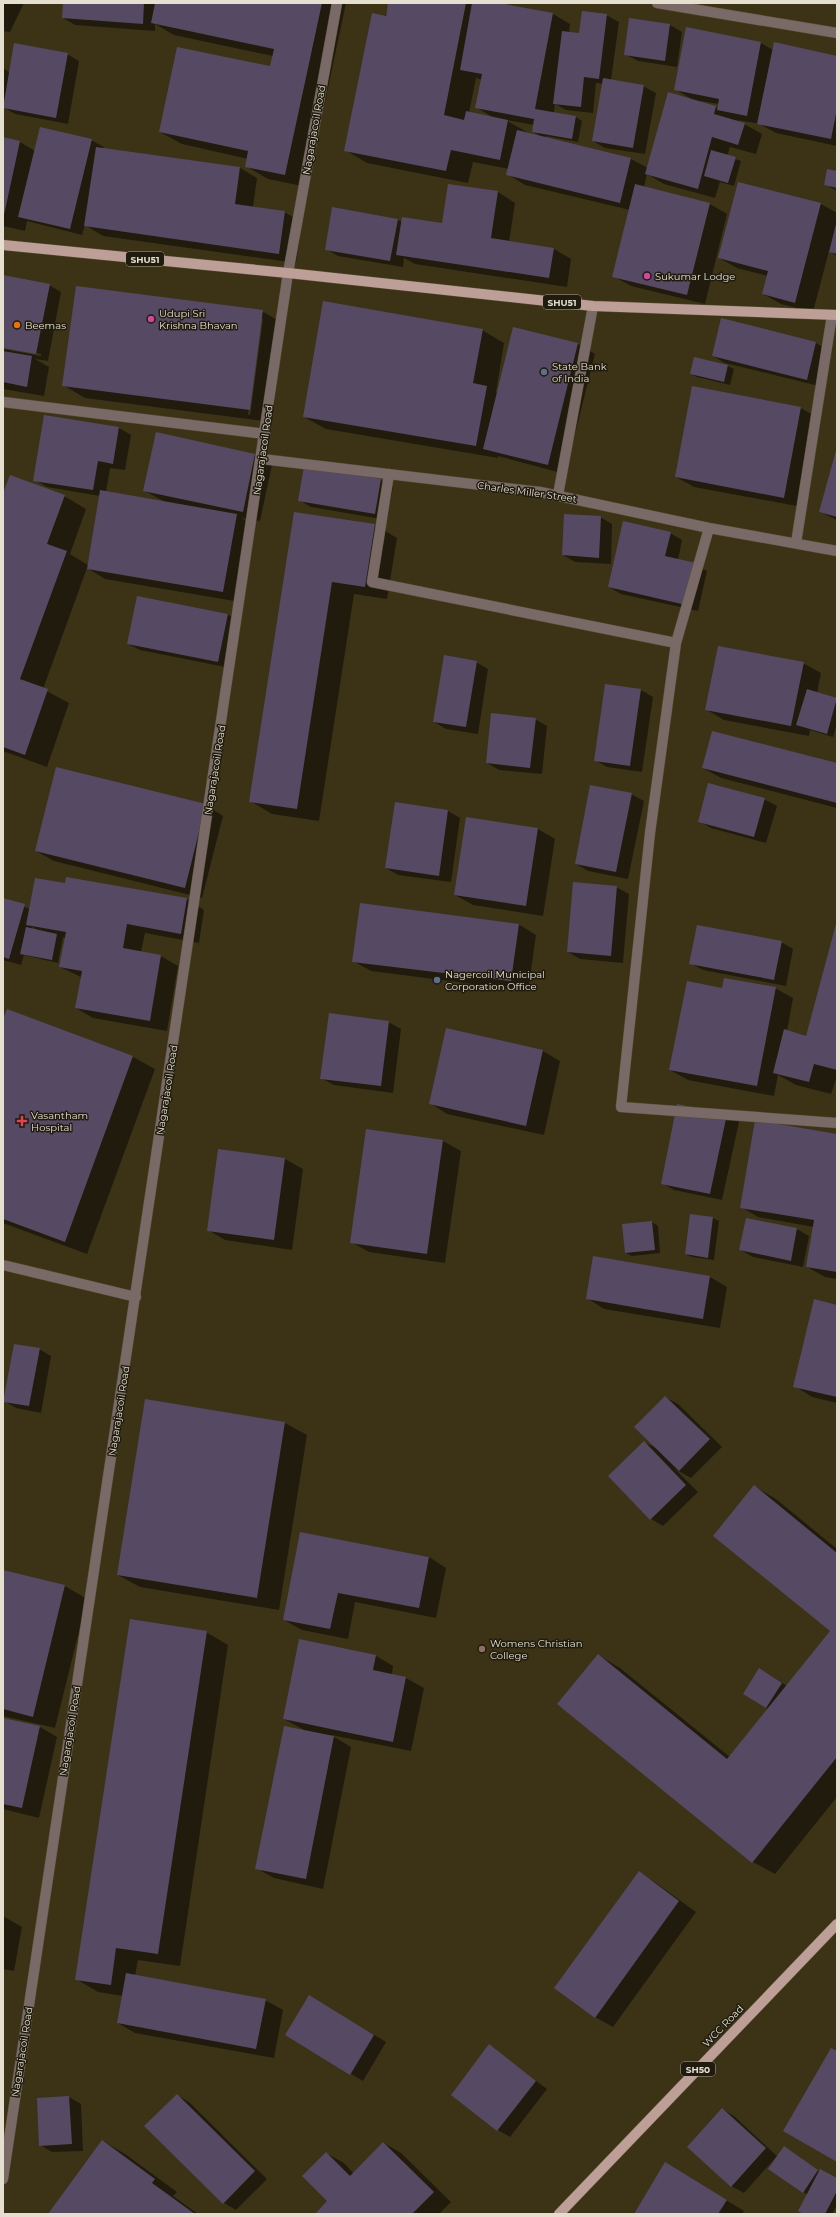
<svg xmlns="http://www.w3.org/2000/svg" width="840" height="2217" font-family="Montserrat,sans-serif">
	<rect width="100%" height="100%" fill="#3c3317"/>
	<path fill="#0007" fill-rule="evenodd" d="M3,3H24L10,32L3,31Z
		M64,3H346L307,187L268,179L246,166L248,159L182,144L160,132L271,67L273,56L174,35L155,24V31L75,25L63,18Z
		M389,3H494L553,14L570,24L569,33L580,34L606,15L619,22L611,80L643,86L656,93L645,154L605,148L593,141L603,84L596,83L593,113L566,110L555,104L554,113L576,117L582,121L578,142L546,136L545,138L631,159L648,168L693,100L675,89L761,43L773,50L837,57V146L776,133L760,124L737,120L762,134L756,154L730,147L727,156L741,161L734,186L720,182L715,198L664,184L647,174L644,187L710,204L727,214L705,304L631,286L613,276L630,210L525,185L507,174L509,169L473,162L468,183L367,163L345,150ZM476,78L482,80L476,107L494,118L469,113ZM701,101L719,104L718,108L701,103ZM506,120L534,125L533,131L540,136L530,134Z
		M630,19L670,25L682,32L677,67L638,61L625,54Z
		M67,54L79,61L68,124L15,114L3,107L5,98H3V68L9,72Z
		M3,138L20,142L35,151L91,140L104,147L103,149L240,168L257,178L253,207L284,212L302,222L296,263L103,236L85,225L82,235L27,221L25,231L3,226Z
		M837,172V191L825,184Z
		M739,183L821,204L837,213V256L829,251L813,312L781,304L763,294L768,276L737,268L719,258Z
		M449,185L498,192L515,203L509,242L554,249L571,259L567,287L415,264L404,258L403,267L338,256L326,249L398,220L402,222L443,224Z
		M3,276L49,285L61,292L48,361L35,359L49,367L44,396L3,389V349L41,356V354L3,347Z
		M262,311L284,324L272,422L85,398L63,385ZM261,319H263L250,415H248Z
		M722,320L816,343L828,350L819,386L725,363L713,356Z
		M482,330L504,343L496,392L498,394L578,344L595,354L565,474L498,456V458L326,429L304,417Z
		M695,358L728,366L734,369L730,385L697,377L691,374Z
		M693,388L801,408L818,418L802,507L694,487L676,477Z
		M45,416L119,428L131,435L125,470L110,468L106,492L165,502L145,491L254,454L272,465L260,521L241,518L254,525L240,602L105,579L87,568L43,689L69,703L47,767L3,751V496H64L86,509L70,554L88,565L100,496L47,487L35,480Z
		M837,449V520L820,512Z
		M305,467L381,480L393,487L387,520L311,507L299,500Z
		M295,513L375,525L397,538L387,599L354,594L319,821L272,814L250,801Z
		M600,517L612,524L611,564L575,562L563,555Z
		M670,533L682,540L678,560L695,564L707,571L698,611L621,594L609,587Z
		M227,614L239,621L230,668L140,650L128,644Z
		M476,662L488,669L478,734L446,729L434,722Z
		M803,663L821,673L817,693L837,699V724L833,737L810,730L809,736L724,720L707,710Z
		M641,690L653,697L642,772L607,767L595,760Z
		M535,719L547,726L542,774L499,770L487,763Z
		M837,764V808L721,778L703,768Z
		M631,794L644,801L628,879L588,871L576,864Z
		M764,799L777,806L766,843L711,828L699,821Z
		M396,803L448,811L460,818L451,882L398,875L386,868Z
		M206,805L223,816L202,898L54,861L36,851Z
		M467,818L538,829L555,839L543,916L473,905L455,895Z
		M616,887L629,894L623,963L580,959L568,952Z
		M3,899L30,909L187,899L204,910L199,943L145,933L141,952L161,956L178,966L167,1031L93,1018L76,1008L81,977L60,967L66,938L63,937L58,963L24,955L21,965L3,960ZM32,927L39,931L31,930Z
		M837,922V1076L831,1094L796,1085L778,1075L774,1096L688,1080L670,1070L723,989L775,988L793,998L787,1031L806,1037Z
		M518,924L536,935L528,991L371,971L353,961Z
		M781,942L793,949L786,986L703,970L690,963Z
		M3,1022L133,1057L155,1069L87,1254L3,1223Z
		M388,1022L401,1029L393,1093L334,1085L321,1078Z
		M446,1030L543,1051L560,1061L544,1135L447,1114L430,1103Z
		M727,1115L739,1122L722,1200L674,1190L662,1183Z
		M367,1131L443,1141L461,1151L445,1263L369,1252L351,1242Z
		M837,1135V1279L825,1277L807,1267L814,1227L758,1217L741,1207Z
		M219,1150L285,1159L303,1169L292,1250L225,1240L208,1230Z
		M691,1215L713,1218L719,1221L714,1260L692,1257L686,1254Z
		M652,1222L658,1226L660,1253L632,1256L626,1253Z
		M797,1229L809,1236L803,1267L753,1257L741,1250Z
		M710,1277L727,1287L720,1328L604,1309L587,1298Z
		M837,1306V1403L812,1397L795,1386Z
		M39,1349L51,1356L41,1413L16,1408L4,1401Z
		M665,1397L678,1404L722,1447L691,1478L675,1469L698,1492L663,1526L651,1519L644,1442L658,1449Z
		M146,1400L285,1423L307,1435L279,1610L140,1587L118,1575Z
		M754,1486L776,1499L837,1549V1797L775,1874L753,1862L559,1704L598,1655L620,1668L730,1757L768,1709L745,1694L766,1673L787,1686L831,1631Z
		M301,1533L429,1557L446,1568L436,1618L355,1602L348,1639L302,1630L284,1620Z
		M3,1571L65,1586L87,1599L55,1728L3,1716Z
		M206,1632L228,1645L180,1966L138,1960L135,1976L265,2000L283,2010L274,2058L135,2033L118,2023L123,1996L98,1992L76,1979Z
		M376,1656L393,1666L392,1675L406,1678L424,1688L411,1751L331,1735L351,1747L323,1889L274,1878L256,1868L306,1731L284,1719Z
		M3,1719L40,1727L57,1737L39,1818L3,1809Z
		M639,1872L656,1883L696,1912L613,2027L595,2017Z
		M3,1916L22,1927L14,1971L3,1969Z
		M321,2003L386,2042L363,2081L286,2035Z
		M489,2046L547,2089L510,2137L498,2130L452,2094Z
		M177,2095L189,2102L267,2179L236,2210L224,2203Z
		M69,2097L81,2104L83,2151L52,2152L40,2145Z
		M722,2109L734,2116L777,2156L744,2193L731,2186Z
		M103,2141L125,2154L177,2192L173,2196L198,2214H50Z
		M384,2143L401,2153L451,2202L439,2214H316L329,2201L326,2153L344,2163L354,2174Z
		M791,2151L820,2172L837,2180V2205L832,2214H804L808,2195L803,2192Z
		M683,2174L744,2211L742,2214H636Z"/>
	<path fill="#564963" d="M63,3H144L143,24L62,18Z
		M155,3H322L285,175L245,167L248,151L159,132L177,47L270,66L274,49L151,23Z
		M388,3H466L444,115L464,120L466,111L508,120L500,160L451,150L446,171L344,151L372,13L386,16Z
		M472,3H499L553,13L535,109L576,116L572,139L532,132L534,119L475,108L482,74L460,70Z
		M582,11L607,14L599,79L584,77L581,107L553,104L562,31L579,33Z
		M629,18L670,24L665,61L624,55Z
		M686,27L761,42L747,116L717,110L719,99L674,90Z
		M774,42L837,56V109L831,139L757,124Z
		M14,43L68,53L56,118L3,108Z
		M603,78L644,85L633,148L592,141Z
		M668,92L716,106L714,114L745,123L738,145L712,137L698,189L645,174Z
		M40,127L92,139L70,229L18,217Z
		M517,130L631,158L620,203L506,175Z
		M3,137L20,141L4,215H3Z
		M96,147L240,167L235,204L285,211L279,254L84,226Z
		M711,150L736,157L728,183L704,176Z
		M827,169L837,171V188L824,185Z
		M738,182L821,203L795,303L762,294L768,271L718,258Z
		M448,184L498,191L491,238L554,248L549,278L396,255L402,217L442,223Z
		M635,184L710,203L687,295L612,277Z
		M332,207L398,219L390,261L325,250Z
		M837,220V254L829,252Z
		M3,275L50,284L36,354L3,348Z
		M76,286L263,310L250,410L62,386Z
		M323,301L483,329L473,383L487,386L476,446L303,417Z
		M721,318L816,342L807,380L712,356Z
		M513,327L578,343L548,465L483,449Z
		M3,351L32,356L27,387L3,382Z
		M694,357L728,365L724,382L690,374Z
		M692,386L801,407L784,498L675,477Z
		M44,415L119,427L113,464L98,461L93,490L33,481Z
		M156,432L255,454L243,512L143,491Z
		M837,447V517L819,512Z
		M304,466L381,479L375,514L298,501Z
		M10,475L65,495L47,544L67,551L20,679L48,689L25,755L3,747V493Z
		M100,490L237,514L223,592L87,569Z
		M294,512L375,524L365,587L332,582L297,809L249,802Z
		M564,514L601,516L599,558L562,555Z
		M623,521L671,532L665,556L696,563L686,605L608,587Z
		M137,596L228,614L218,662L127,644Z
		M718,646L804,662L791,726L705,710Z
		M444,655L477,661L466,727L433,722Z
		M605,684L641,689L630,766L594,761Z
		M807,689L837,698L827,734L796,725Z
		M491,713L536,718L530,768L486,763Z
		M712,731L837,763V803L702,768Z
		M56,767L206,804L185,888L35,851Z
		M708,783L765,798L754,837L698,822Z
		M590,785L632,793L616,872L575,864Z
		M395,802L448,810L439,876L385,868Z
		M466,817L538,828L526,906L454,895Z
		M66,877L187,898L181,934L127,924L123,948L161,955L150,1021L75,1008L82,971L59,967L66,932L26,925L35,878L65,883Z
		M573,882L617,886L611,956L567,952Z
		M3,898L25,904L9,959L3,957Z
		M360,903L519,924L511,981L352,962Z
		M837,920V1070L814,1064L809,1082L773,1073L784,1029L806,1036Z
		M697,925L782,941L774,980L689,964Z
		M26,927L57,934L52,960L20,954Z
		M724,978L776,987L757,1086L669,1070L687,981L722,988Z
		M7,1009L133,1056L65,1242L3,1219V1019Z
		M329,1013L389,1021L381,1086L320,1079Z
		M446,1028L543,1050L526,1126L429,1104Z
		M677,1104L727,1114L710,1194L661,1184Z
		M755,1120L837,1134V1272L806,1267L814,1220L740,1208Z
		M366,1129L443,1140L427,1254L350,1243Z
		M218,1149L285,1158L274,1240L207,1231Z
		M690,1214L713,1217L708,1258L685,1254Z
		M746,1218L797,1228L791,1261L739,1250Z
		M652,1221L655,1250L625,1253L622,1224Z
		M593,1256L710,1276L703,1319L586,1299Z
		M814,1299L837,1305V1397L793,1387Z
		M14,1344L40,1348L29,1406L3,1402Z
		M665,1396L710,1439L679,1471L634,1427Z
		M145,1399L285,1422L257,1598L117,1575Z
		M644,1441L686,1485L650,1520L608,1476Z
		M754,1485L837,1553V1757L752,1863L557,1704L598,1654L727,1759L830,1631L713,1536Z
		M300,1532L429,1557L419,1608L338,1593L330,1629L283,1620Z
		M3,1570L65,1585L33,1717L3,1709Z
		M130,1619L207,1631L158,1954L116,1948L111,1985L75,1980Z
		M299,1639L376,1655L373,1670L406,1677L393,1742L283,1719Z
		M759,1668L782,1683L766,1708L743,1694Z
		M3,1718L40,1726L22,1808L3,1804Z
		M284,1726L334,1736L306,1879L255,1869Z
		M639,1871L679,1901L595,2018L554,1988Z
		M126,1973L266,1999L256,2049L117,2023Z
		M309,1995L374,2035L350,2075L285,2035Z
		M489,2044L536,2081L497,2131L451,2095Z
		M831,2048L837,2051V2162L783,2131Z
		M177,2094L255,2171L223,2204L144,2126Z
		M69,2096L72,2144L39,2146L37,2098Z
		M722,2108L766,2148L731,2187L687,2147Z
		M102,2140L155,2179L152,2183L195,2214H48Z
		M383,2142L434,2192L412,2214H315L327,2201L302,2176L326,2152L350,2176Z
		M784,2146L818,2170L803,2193L768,2169Z
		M665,2162L727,2200L718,2214H634Z
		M820,2169L837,2178V2191L825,2214H803L798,2211Z"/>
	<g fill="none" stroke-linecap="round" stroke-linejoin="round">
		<g stroke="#574f34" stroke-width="11">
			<path id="minor" d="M657,3L837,33
				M3,402L265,434
				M262,459L540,492L709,528L837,551
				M389,474L372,582L676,643
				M558,495L593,306
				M709,528L676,643L650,833L621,1107L837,1123
				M796,543L832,315
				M3,1265L136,1297
				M3,2179L288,273L337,3"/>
		</g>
		<g stroke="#574f34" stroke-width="11">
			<path id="major" d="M3,245L288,273L593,306L837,315
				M559,2214L837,1924"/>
		</g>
		<use href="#minor" stroke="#796a67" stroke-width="10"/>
		<use href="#major" stroke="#be9f98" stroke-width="10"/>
	</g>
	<g fill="#d1479c" stroke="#1f1b0f" stroke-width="1.5">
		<circle cx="647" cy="276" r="4"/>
		<circle cx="151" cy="319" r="4"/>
	</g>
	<circle fill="#e8710a" stroke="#1f1b0f" stroke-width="1.5" cx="17" cy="325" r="4"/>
	<g fill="#5c6f8a" stroke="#1f1b0f" stroke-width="1.5">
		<circle cx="544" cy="372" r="4"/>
		<circle cx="437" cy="980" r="4"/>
	</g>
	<path fill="#e0444e" stroke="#1f1b0f" stroke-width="1.5" d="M20 1115h4v4h4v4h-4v4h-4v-4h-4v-4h4z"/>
	<circle fill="#8d6e63" stroke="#1f1b0f" stroke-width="1.5" cx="482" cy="1649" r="4"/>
	<g text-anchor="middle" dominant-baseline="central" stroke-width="3" stroke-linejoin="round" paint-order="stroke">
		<g fill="#1f1b0f" stroke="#a9a495" stroke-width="1">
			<rect x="126" y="252" width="38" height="14" rx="3"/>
			<rect x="543" y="295" width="38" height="14" rx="3"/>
			<rect x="681" y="2062" width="34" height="14" rx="3"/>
		</g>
		<g font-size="9" font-weight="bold" fill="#e4dfce">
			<text x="145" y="259">SHU51</text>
			<text x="562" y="302">SHU51</text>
			<text x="698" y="2069">SH50</text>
		</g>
		<g font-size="10" fill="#e4dfce" stroke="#1f1b0f">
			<text transform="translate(314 130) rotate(-80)">Nagarajacoil Road</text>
			<text transform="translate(263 450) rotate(-82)">Nagarajacoil Road</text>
			<text transform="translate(527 492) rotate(8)">Charles Miller Street</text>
			<text transform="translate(215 770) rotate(-81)">Nagarajacoil Road</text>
			<text transform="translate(167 1090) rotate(-81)">Nagarajacoil Road</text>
			<text transform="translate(119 1411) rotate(-81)">Nagarajacoil Road</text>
			<text transform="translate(70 1731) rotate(-81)">Nagarajacoil Road</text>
			<text transform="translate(723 2026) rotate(-46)">WCC Road</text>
			<text transform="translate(22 2052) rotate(-81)">Nagarajacoil Road</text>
		</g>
		<g font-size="10" fill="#e4dfce" stroke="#1f1b0f" text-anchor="start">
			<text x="655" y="276">Sukumar Lodge</text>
			<text x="159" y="313">Udupi Sri<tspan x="159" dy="12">Krishna Bhavan</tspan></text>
			<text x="25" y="325">Beemas</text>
			<text x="552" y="366">State Bank<tspan x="552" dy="12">of India</tspan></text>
			<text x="445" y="974">Nagercoil Municipal<tspan x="445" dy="12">Corporation Office</tspan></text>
			<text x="31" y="1115">Vasantham<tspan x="31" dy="12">Hospital</tspan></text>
			<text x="490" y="1643">Womens Christian<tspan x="490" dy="12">College</tspan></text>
		</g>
	</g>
	<rect width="840" height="2217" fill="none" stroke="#e4dfce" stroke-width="8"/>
</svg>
